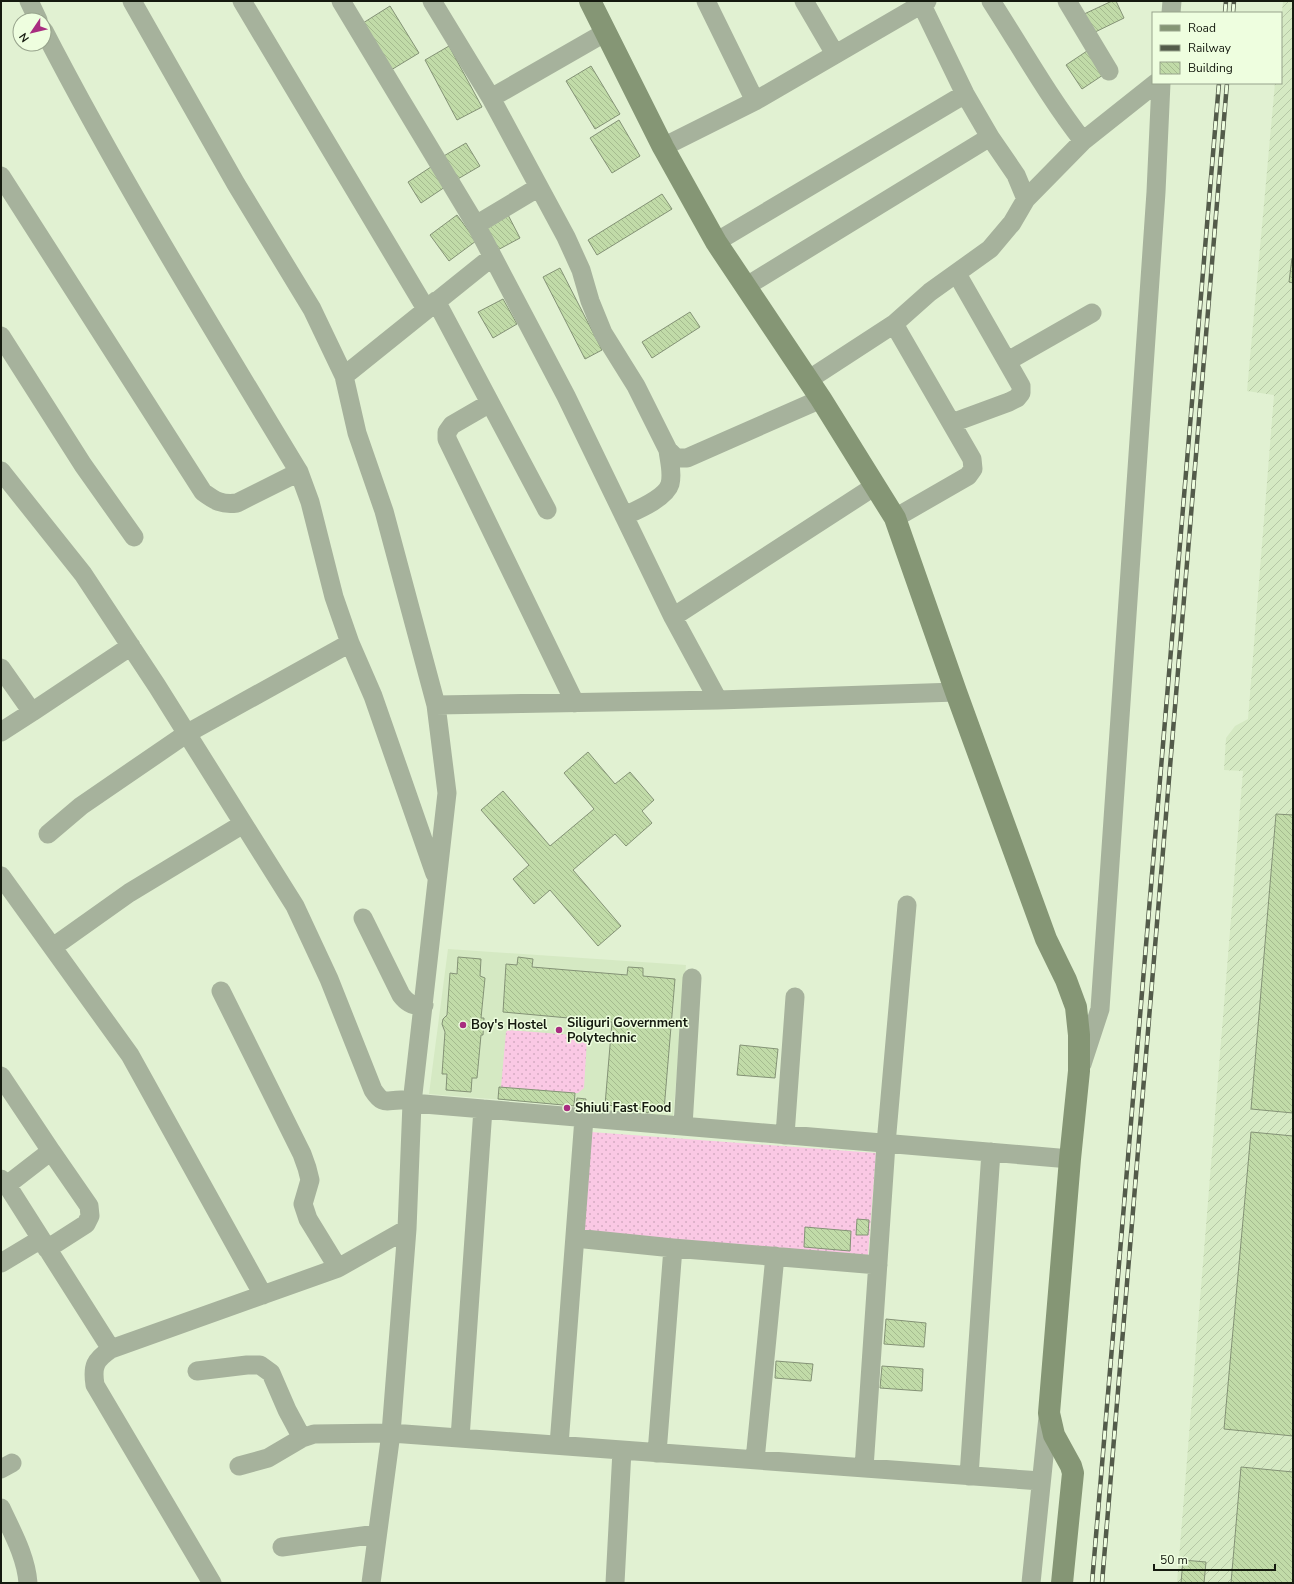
<svg xmlns="http://www.w3.org/2000/svg" width="1294" height="1584" font-family="'Nunito Sans',sans-serif">
	<defs>
		<pattern id="industrial-furrows" width="10" height="10" patternUnits="userSpaceOnUse"><rect width="10" height="10" fill="#d5e9c3"/><path d="M-1 1l2-2M0 10L10 0M9 11l2-2" fill="none" stroke="#b6c7a6"/></pattern>
		<pattern id="grass-dots" width="8" height="8" patternUnits="userSpaceOnUse"><rect width="8" height="8" fill="#fac8e4"/><path d="M2 2h.1M6 6h.1" fill="none" stroke="#d5abc2" stroke-width="1.8" stroke-linecap="round"/></pattern>
		<pattern id="building-back-hatch" width="6" height="6" patternUnits="userSpaceOnUse"><rect width="6" height="6" fill="#c1dba8"/><path d="M-1 5l2 2M0 0l6 6M5-1l2 2" fill="none" stroke="#a5bb8f"/></pattern>
	</defs>
	<rect width="100%" height="100%" fill="#e1f1d2"/>
	<path fill="#d5e9c3" d="M448,949L686,965L673,1118L576,1106L429,1094Z"/>
	<path fill="url(#industrial-furrows)" d="M1283,1H1293V1583H1177L1243,771L1224,770L1226,738L1235,726L1248,719L1274,395L1247,391L1275,83H1281V22Z"/>
	<path fill="url(#grass-dots)" d="M508,1030L586,1036L587,1039L584,1088L578,1093H575L501,1087L506,1032Z
		M591,1132L876,1153L868,1255L584,1233Z"/>
	<path fill="url(#building-back-hatch)" stroke="#849276" d="M1112,1H1116L1124,18L1091,34L1082,15Z
		M390,6L419,53L391,70L363,23Z
		M449,46L482,107L457,120L425,60Z
		M1090,49L1106,73L1082,89L1066,65Z
		M591,66L620,114L595,129L566,81Z
		M619,120L640,156L612,173L590,138Z
		M466,143L480,166L456,180L442,157Z
		M434,165L448,185L421,203L408,182Z
		M662,194L672,209L597,255L588,240Z
		M506,211L520,238L492,253L478,227Z
		M457,215L476,241L449,261L430,235Z
		M1292,258H1293V283L1289,282Z
		M560,268L602,350L585,359L543,277Z
		M503,299L517,324L493,338L478,312Z
		M690,312L700,327L652,358L642,342Z
		M588,752L615,784L630,772L654,800L642,811L652,823L626,846L615,834L573,870L621,926L598,946L550,890L534,904L513,879L529,865L481,810L503,791L550,846L594,809L564,773Z
		M1276,814L1293,815V1113L1251,1109Z
		M458,957L481,959L480,976L485,978L481,1018H484L483,1035H481L477,1078H472L471,1092L446,1090L447,1074H442L445,1032L442,1024L443,1019L447,1015L450,973L457,974Z
		M518,957L533,959L532,967L627,975L628,967L643,968V976L675,979L664,1110L649,1109L648,1113L639,1109L630,1111V1107L605,1105L612,1022L503,1012L506,964L517,965Z
		M740,1045L778,1049L775,1078L737,1075Z
		M499,1087L575,1093L574,1106L498,1099Z
		M577,1098L586,1099L585,1107L576,1106Z
		M1251,1132L1293,1136V1436L1224,1429Z
		M857,1219L869,1220L868,1235H856Z
		M805,1227L851,1231L850,1251L804,1247Z
		M886,1319L926,1323L924,1347L884,1344Z
		M776,1361L813,1364L811,1381L775,1378Z
		M882,1366L923,1369L922,1391L880,1388Z
		M1241,1467L1293,1472V1583H1231Z
		M1183,1560L1206,1562L1204,1583H1181Z"/>
	<g fill="none" stroke-linecap="round" stroke-linejoin="round">
		<path stroke="#9aa68e" stroke-width="2.5" stroke-dasharray="3 2" stroke-linecap="butt" d="M483,1027H487"/>
		<path stroke="#a6b29c" stroke-width="19" d="M29,1L38,20
			M132,1L236,184L312,309L344,376L357,433L384,511L436,705L447,793L412,1103L407,1229L391,1433L371,1583
			M242,1L426,309
			M341,1L476,225L566,396L673,617L718,700
			M432,1L491,98L566,237L581,270L590,301L603,333L636,386L668,450L676,458H687L821,399
			M706,1L755,101
			M804,1L835,54
			M920,1L965,94L990,137L1016,175L1026,199
			M991,1C1022,49 1048,96 1083,141
			M1067,1L1109,71
			M1171,13L1172,1
			M44,31C122,182 211,326 299,472L310,502L334,597L350,643L373,696L435,874
			M491,98L606,32
			M663,147L755,101L927,1
			M1,176L203,492C215,501 222,505 237,503L299,472
			M476,225L539,187
			M716,242L965,94
			M745,287L990,137
			M436,301L547,510
			M894,324L972,459L973,469L968,476L895,518
			M1,336L83,465L134,537
			M1008,361L1092,313
			M344,376L492,257
			M808,380L894,324L930,292L990,249L1012,223L1026,199L1083,141L1156,83
			M490,403L452,425L447,432V439L575,703
			M952,423L1009,402L1017,398L1021,393V386L957,274
			M1,471L83,574L157,686L295,906L329,979L373,1090C384,1107 387,1099 403,1100C406,1100 410,1102 412,1103L1070,1159
			M624,516C637,510 666,498 670,484C673,473 669,460 668,450
			M673,617L875,486
			M1,668L32,712L131,646
			M436,705L718,700L956,692
			M1,732L32,712
			M48,834L81,806L186,734L350,643
			M1,876L130,1055L263,1295
			M363,918L401,995C407,1003 413,1007 424,1005
			M53,947L129,893L243,824
			M221,991L302,1154L307,1168L310,1180L303,1204L308,1219L338,1268
			M1082,1064L1100,1009L1156,192L1161,83
			M1,1076L51,1151L7,1185
			M683,1126L692,978
			M785,1135L795,997
			M1,1179L7,1185L111,1349
			M575,1238L673,1248L878,1265
			M47,1249L86,1224L90,1216L89,1206L51,1151
			M1,1263L41,1239
			M197,1371L247,1365H260L271,1373L287,1410L302,1438
			M460,1438L483,1109
			M559,1445L584,1118
			M657,1453L673,1248
			M755,1460L775,1256
			M239,1466L268,1458L302,1438L314,1434L391,1433L1041,1481
			M864,1468L886,1144L907,905
			M1,1469L12,1463
			M969,1476L991,1152
			M1,1508C12,1532 26,1556 28,1583
			M282,1547L377,1534
			M212,1583L95,1385C92,1366 95,1360 111,1349L338,1268L407,1229
			M615,1583L622,1450
			M1031,1583L1048,1417"/>
		<path stroke="#859675" stroke-width="22" d="M590,1L663,147L716,242L821,399L895,518L956,692L1046,939L1066,980L1076,1007L1079,1035V1071L1070,1159L1049,1413L1054,1435L1071,1466L1073,1473L1062,1583"/>
		<g stroke="#535b4a" stroke-width="4.5">
			<path id="rail" d="M1225,13L1226,1
				M1233,13L1234,1
				M1092,1583L1219,83
				M1102,1583L1227,83"/>
		</g>
		<use href="#rail" stroke="#eefedf" stroke-width="3" stroke-dasharray="9" stroke-linecap="butt"/>
	</g>
	<g fill="#a82d80" stroke="#eefedf" stroke-width="1.5">
		<circle cx="463" cy="1025" r="4"/>
		<circle cx="559" cy="1030" r="4"/>
		<circle cx="567" cy="1108" r="4"/>
	</g>
	<g text-anchor="middle" dominant-baseline="central" stroke-width="3" stroke-linejoin="round" paint-order="stroke">
		<g font-size="13" font-weight="bold" fill="#151a0f" stroke="#eefedf" text-anchor="start">
			<text x="567" y="1023">Siliguri Government<tspan x="567" dy="15">Polytechnic</tspan></text>
			<text x="471" y="1025">Boy's Hostel</text>
			<text x="575" y="1108">Shiuli Fast Food</text>
		</g>
	</g>
	<rect width="1294" height="1584" fill="none" stroke="#151a0f" stroke-width="4"/>
	<rect x="1152" y="12" width="130" height="72" fill="#eefedf" stroke="#97a38c"/>
	<rect x="1160" y="25" width="20" height="6" fill="#859675" stroke="#97a38c"/>
	<text x="1188" y="32" font-size="12" fill="#151a0f">Road</text>
	<rect x="1160" y="45" width="20" height="6" fill="#535b4a" stroke="#97a38c"/>
	<text x="1188" y="52" font-size="12" fill="#151a0f">Railway</text>
	<rect x="1160" y="62" width="20" height="12" fill="url(#building-back-hatch)" stroke="#97a38c"/>
	<text x="1188" y="72" font-size="12" fill="#151a0f">Building</text>
	<g transform="translate(32 32) rotate(235)"><circle r="19" fill="#eefedf" stroke="#97a38c"/>
	<path d="M0-3L7 15L0 10L-7 15Z" fill="#a82d80"/>
	<text y="-6" font-size="11" font-weight="bold" text-anchor="middle" fill="#151a0f">N</text>
	</g>
	<path d="M1154 1564v6h121v-6" fill="none" stroke="#151a0f" stroke-width="2"/>
	<text x="1160" y="1564" font-size="12" fill="#151a0f" stroke="#eefedf" stroke-width="3" paint-order="stroke">50 m</text>
</svg>
